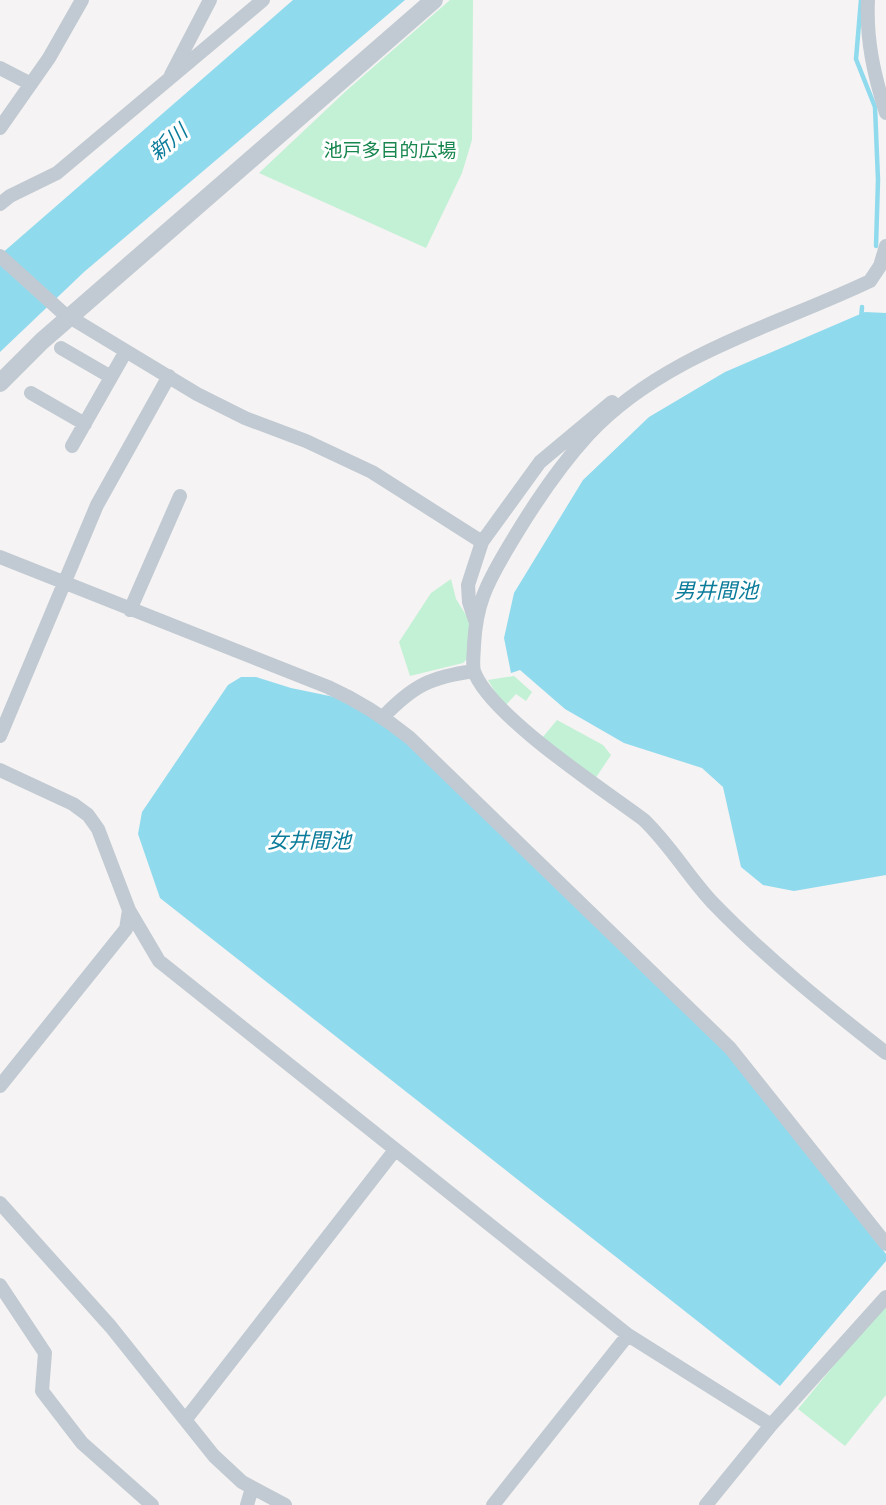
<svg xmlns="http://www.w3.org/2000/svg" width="886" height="1505" font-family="'Space Grotesk','Noto Sans JP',sans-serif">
	<rect width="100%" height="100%" fill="#f5f3f3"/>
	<path fill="#c3f1d5" d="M450,0H473L472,140L462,173L426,248L259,173L346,91Z
		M451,579L456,599L471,623L469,657L463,663L410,676L399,642L431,593Z
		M514,676L532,692L526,701L516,694L504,707L488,680Z
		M557,720L603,745L611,755L595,779L542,738Z
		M886,1302V1395L845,1446L798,1409Z"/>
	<path fill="#90daee" d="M293,0H405L84,272L0,352V255Z
		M865,312L886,313V875L794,891L763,885L741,867L723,787L702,768L624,743L565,709L520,670L511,673L504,638L514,593L583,480L649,417L725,372Z
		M241,677H256L291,688L349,700L386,724L725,1048L809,1151L886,1254V1261L780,1386L160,898L138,834L142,812L228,685Z"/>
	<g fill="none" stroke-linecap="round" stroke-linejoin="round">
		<path stroke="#90daee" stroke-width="4.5" d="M861,0L856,59L875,107L878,180L876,246
			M861,320L862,307"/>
		<path stroke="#c1cad2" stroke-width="14" d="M868,0C866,40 874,75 886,113
			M0,68L31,84
			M171,75L210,0
			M0,128L49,58L82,0
			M0,204L10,196L57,173L263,0
			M886,246L880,266L870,281C776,326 662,355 588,435C556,470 530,510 506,551C486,585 476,605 474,645C474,652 472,664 474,671C489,715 604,790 644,820C670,845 688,876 712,902C765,957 826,1006 886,1053
			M0,256L63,313L197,394L245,418L306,441L372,472L482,542
			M61,348L111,377
			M31,393L85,424
			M72,446L126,351
			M0,557L328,687C359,701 384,717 410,738L730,1048L886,1244
			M130,610L180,496
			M475,620L469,602L468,585L482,542L540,462L612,402
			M384,716C414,685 431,677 474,671
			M0,736L97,505L169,376
			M0,770L73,804L88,815L98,829L129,910L126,929L0,1086
			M129,910L159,961L628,1335L771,1425
			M0,1203L111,1327L214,1456L242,1482L285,1505
			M0,1285L45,1353L42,1391L82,1443L152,1505
			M186,1419L395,1150
			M247,1505L252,1488
			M493,1505L628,1335
			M706,1505L771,1425L886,1297"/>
		<path stroke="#c1cad2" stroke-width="18" d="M0,383L42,341L434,0"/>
	</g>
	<g text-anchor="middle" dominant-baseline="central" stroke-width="6" stroke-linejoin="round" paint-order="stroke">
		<g font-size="19" fill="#17864f" stroke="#fff">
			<text x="390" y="150">池戸多目的広場</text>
		</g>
		<g font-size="21" font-style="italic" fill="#0c7c9b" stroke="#fff">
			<text transform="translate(168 142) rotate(-40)">新川</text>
			<text x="716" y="590">男井間池</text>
			<text x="309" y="840">女井間池</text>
		</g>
	</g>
</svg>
